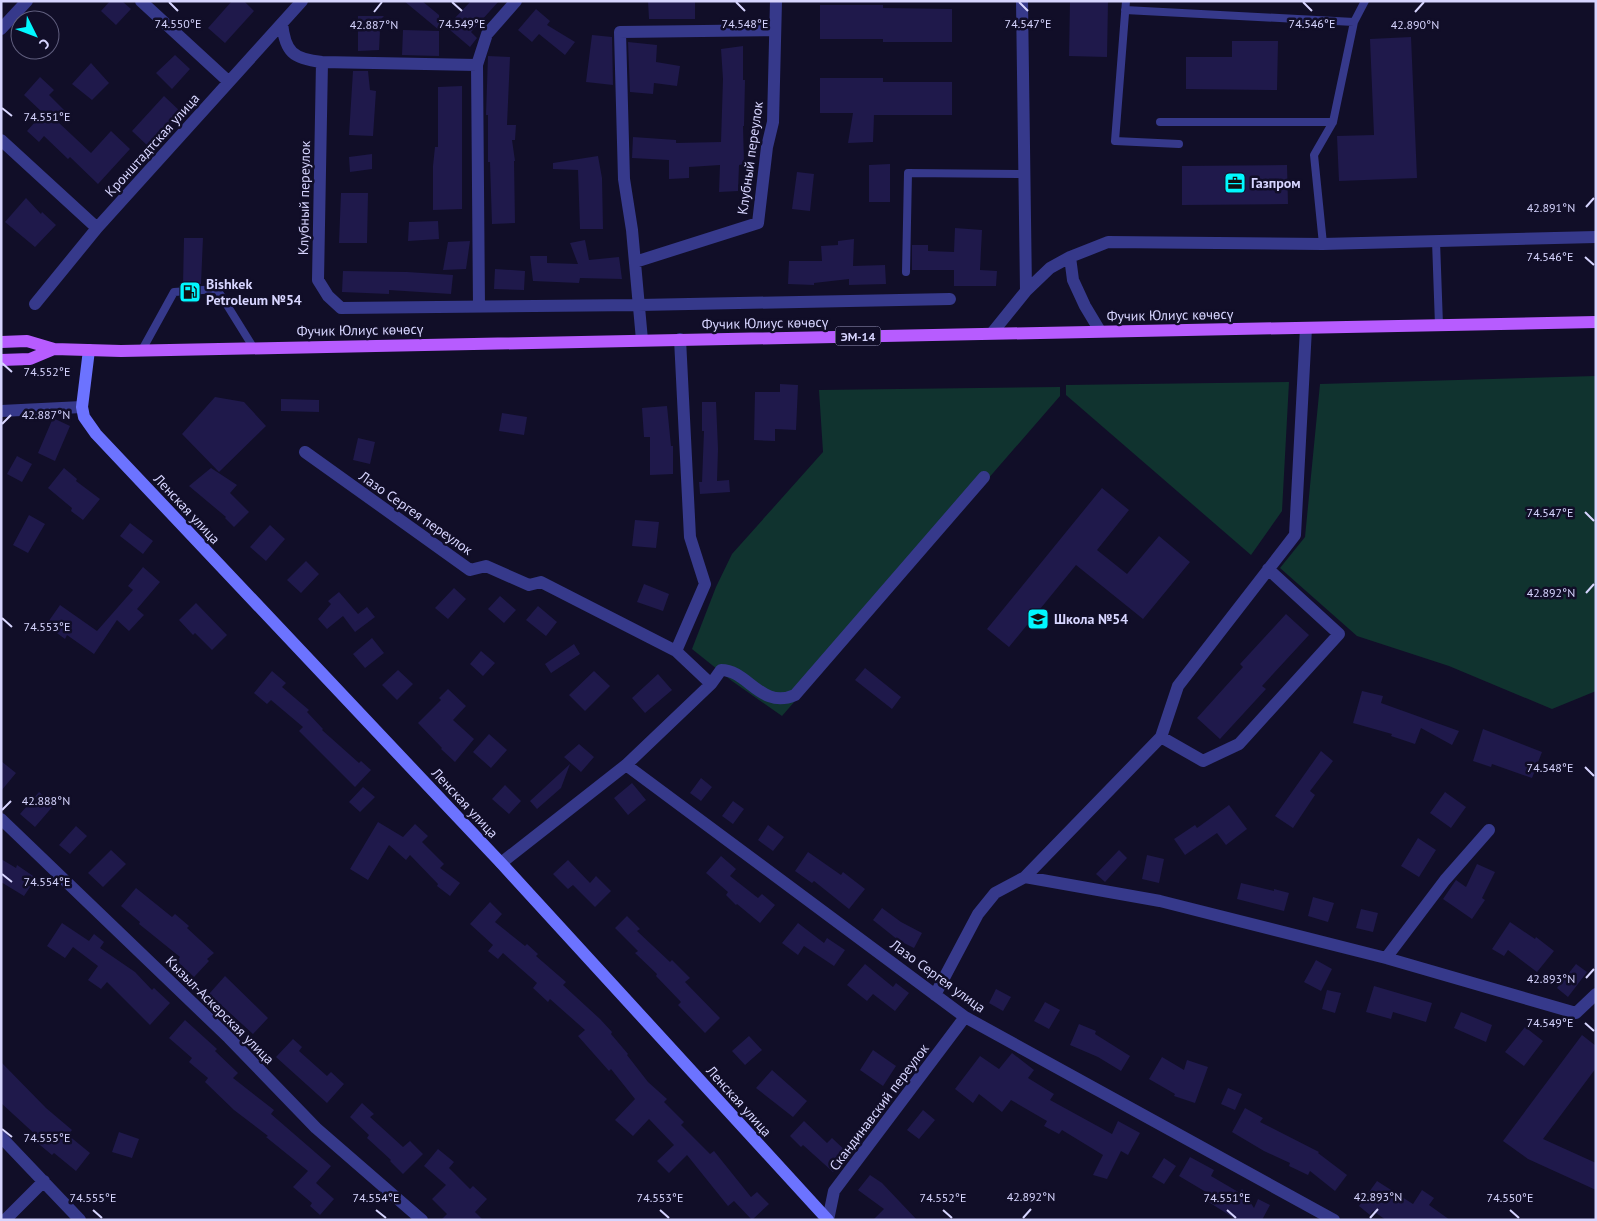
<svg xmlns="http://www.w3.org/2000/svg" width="1597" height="1221" font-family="'PT Sans',sans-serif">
	<rect width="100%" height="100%" fill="#110e28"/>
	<path fill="#10332f" d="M1596,376V691L1552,709L1449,666L1357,636L1280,568L1305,537L1320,384Z
		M1289,382L1282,511L1251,555L1066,395V385Z
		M1060,387V396L782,716L732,681L692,649L716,587L732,554L823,452L819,390Z"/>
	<path fill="#1f194b" d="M110,1H122L131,9L116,25L101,11Z
		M232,1H244L254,11L225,43L208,28Z
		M404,1H422L439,15V30Z
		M471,1H499L471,32L477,38L470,47L450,30L454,19Z
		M648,1H695V19H649Z
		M1070,1H1108L1107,57L1069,56Z
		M820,5H883V8L952,9V42H883V39H820Z
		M536,9L550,21L547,25L575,42L565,55L539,34L532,42L518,30Z
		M358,16H384L371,30H380L379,50L358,51Z
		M403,30L439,31V56L402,55Z
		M592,35L612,37L613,85L586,82Z
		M1411,37L1417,178L1339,181L1337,136L1374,135L1370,39Z
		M1232,41H1278L1277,90L1186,89V57H1232Z
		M628,42L657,45L656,62L680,66L677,86L654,83L653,94L630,92Z
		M743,46V80H745L744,126H743L744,164L739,165L738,191L719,192L720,165L689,167V178L669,179V160L632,158L633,137L676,140V143L721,142L723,79L721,49Z
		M175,55L190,69L172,89L156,73Z
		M488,56L510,57L507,125H516L515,140H512L515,161H514L515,223L492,224L490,162H488V115H486Z
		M91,63L109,83L92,100L72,84Z
		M353,71H368L370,90L376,91L373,136L349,135Z
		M40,77L54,90L49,95L66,112L57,121L91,153L111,131L130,149L98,184L70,157L68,159L44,136L39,142L27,131L43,113L24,95Z
		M820,78H883V82H952V115H874L873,142L848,143L853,113H820Z
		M462,86V209L433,210V166L435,147H438V87Z
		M164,96L182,113L150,148L132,131Z
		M372,154V169L350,172L349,157Z
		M598,156L602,178L603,229H580L578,170L553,169V163Z
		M890,164V202H869V165Z
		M1287,165L1288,204L1182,205V166Z
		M797,172L814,174L810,211L792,209Z
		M341,193H368L367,243H339Z
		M26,198L41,214L42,212L56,225L35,247L5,222Z
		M438,221L439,239L408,241L409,222Z
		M955,228L982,230L980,270L997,271L996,286H954V270H912V245H928V251L954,252Z
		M184,238H203L201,284L183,285Z
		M854,239L853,266L885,265L886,284L849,285V279L814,283V285L788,284L789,261H822L821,246L838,245V241Z
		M585,240L589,260L619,257L622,279L580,278L579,283L533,281L530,256H547V263L578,264L570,243Z
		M470,241L466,269L443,270L448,242Z
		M495,269L525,271L524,290L494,289Z
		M343,271L407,272L453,275L451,294L389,290V294L342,292Z
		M780,384L798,385L796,430L775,429V441L754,440L755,392H780Z
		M215,397L244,402L266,426L219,472L182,434Z
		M281,399L319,400V412L281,411Z
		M702,402H716L718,449L717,481L729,480L730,492L700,494L699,482H702L704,431H702Z
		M667,406L671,446H673V474L650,475V437H644L642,408Z
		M502,413L527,417L524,435L499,431Z
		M53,418L70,426L55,461L38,453Z
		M358,438L375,442L370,464L353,460Z
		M17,456L32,464L22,482L7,474Z
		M64,468L77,479L76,481L100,499L83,520L71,511L72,508L48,488Z
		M211,468L237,485L230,493L249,512L234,527L225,518L226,517L189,486Z
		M1102,488L1129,510L1097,550L1127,574L1159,536L1190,562L1143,619L1076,565L1009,647L987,629Z
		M29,515L45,524L28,553L13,545Z
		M635,520L659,522L656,548L632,546Z
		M130,523L153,541L143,554L120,536Z
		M270,525L285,539L266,561L250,547Z
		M306,561L319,574L301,593L287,580Z
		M143,567L160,582L137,609L144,615L129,631L117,620L94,654L67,635L65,639L46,625L60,605L97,631L133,590L128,586Z
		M644,584L669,594L663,611L637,602Z
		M454,588L466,599L448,619L435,608Z
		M339,592L358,614L367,607L375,617L355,632L343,616L327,629L318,619L331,604L328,601Z
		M500,596L516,610L504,623L488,609Z
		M196,603L227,635L212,650L195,633L193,635L179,620Z
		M538,606L557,622L546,636L526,620Z
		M1286,614L1309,635L1262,686L1266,689L1220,739L1197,718L1243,667L1240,664Z
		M372,638L384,653L365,668L353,654Z
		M574,644L580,654L551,673L545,664Z
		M481,651L495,663L483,676L470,664Z
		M865,668L901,697L892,709L855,680Z
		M398,670L413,684L397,700L382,685Z
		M272,671L286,683L282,687L309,710L307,712L323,729L322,730L359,763L361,761L371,770L355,787L299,731L303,727L271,700L267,704L254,693Z
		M594,671L610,686L585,711L569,695Z
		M658,674L672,690L645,713L632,698Z
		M448,689L466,706L453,720L474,739L455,762L441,749L442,748L418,723L441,700L439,698Z
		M1362,691L1383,696L1381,703L1459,731L1452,745L1421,728L1415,744L1391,736L1392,734L1353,723Z
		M1483,729L1542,752L1532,778L1492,764L1491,767L1473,761Z
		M489,734L507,750L491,768L473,752Z
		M579,744L594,757L581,772L564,757Z
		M1321,751L1333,761L1310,791L1315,795L1293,828L1275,816Z
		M1,761L16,773L1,791Z
		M570,764L561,788L537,809L530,801Z
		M701,778L712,787L701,801L690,793Z
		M632,783L646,800L628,815L614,798Z
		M505,785L521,801L509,814L492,799Z
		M363,787L375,797L360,812L349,802Z
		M39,792L54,805L35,827L20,814Z
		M1445,792L1466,807L1451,828L1430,813Z
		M733,801L744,809L733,824L722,816Z
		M1229,805L1247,829L1226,845L1217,833L1185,855L1174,839L1195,825L1197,828Z
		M378,822L403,837L415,824L428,836L422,842L444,864L440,868L460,883L450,896L437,886L438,884L410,855L406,860L389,845L368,880L350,869Z
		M768,825L784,837L773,851L758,840Z
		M76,826L87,836L70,854L59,845Z
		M1418,838L1436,850L1419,877L1401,866Z
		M111,850L126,864L103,887L88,873Z
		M1119,850L1127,858L1105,882L1096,874Z
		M808,852L841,875L843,872L865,889L849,909L814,881L812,883L795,871Z
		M1147,855L1164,859L1159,883L1142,879Z
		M721,856L736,869L730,876L758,898L762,894L775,905L760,923L737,904L736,905L726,895L728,892L706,873Z
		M1,859L16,868L17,865L36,878L24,896L1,882Z
		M568,860L590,883L596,876L611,891L595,907L573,885L568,889L553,874Z
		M1477,864L1495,872L1482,898L1485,900L1472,919L1443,899L1456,880L1466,887Z
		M1241,883L1274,891V889L1289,893L1284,911L1237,899Z
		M136,888L172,917L175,914L189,926L187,928L214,953L207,959L209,961L194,977L177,961L180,957L149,932L139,924L140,922L121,906Z
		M1313,897L1334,903L1328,922L1308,916Z
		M490,902L502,914L495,922L525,946L527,944L538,954L536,956L566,982L563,985L600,1019L612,1032L611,1034L628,1054L627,1055L648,1082L667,1099L664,1102L684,1122L681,1125L710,1154L714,1151L751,1197L757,1192L769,1204L752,1220L734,1201L728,1206L687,1155L669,1173L657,1161L674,1145L649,1119L633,1136L615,1120L635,1099L611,1069L609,1071L578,1036L585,1030L550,999L548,1002L533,988L537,983L503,953L498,959L488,951L493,945L470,924Z
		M882,908L901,922L922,933L914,948L898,940L873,920Z
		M1361,909L1378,913L1373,932L1356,928Z
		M627,916L640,929L637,931L670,962L672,960L690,978L685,982L720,1018L705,1033L678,1005L681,1002L656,976L657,974L635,953L638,951L615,928Z
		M1510,922L1535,939L1536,937L1554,951L1537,972L1508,950L1504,956L1492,949Z
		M62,923L89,941L94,934L104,942L100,948L135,972L152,990L154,988L170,1003L150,1025L107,982L101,989L88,980L98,966L73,947L65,958L47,946Z
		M798,923L824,943L827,938L845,950L834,966L804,946L798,955L782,943Z
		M1316,960L1332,969L1321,991L1304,982Z
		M865,964L893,987L896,983L909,993L895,1011L873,994L867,1001L847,985Z
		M1576,964L1587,972L1568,997L1557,988Z
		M225,976L268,1018L253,1034L209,994Z
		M1374,986L1432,1003L1426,1022L1393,1012L1391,1019L1366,1012Z
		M996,989L1011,997L1003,1011L989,1003Z
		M1327,990L1341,993L1335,1013L1322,1009Z
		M1045,1002L1060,1010L1049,1029L1034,1021Z
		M1461,1012L1492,1025L1486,1042L1454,1028Z
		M185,1020L217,1049L215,1051L238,1073L233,1078L274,1110L271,1114L331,1166L316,1183L334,1199L320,1215L310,1206L312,1203L293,1187L308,1171L266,1137L268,1136L234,1110L205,1082L208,1078L189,1062L192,1058L169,1038Z
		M1079,1024L1096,1031L1095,1034L1130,1056L1121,1071L1098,1057L1070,1045Z
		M1525,1027L1543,1041L1524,1066L1505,1052Z
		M1582,1035L1596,1046V1068L1543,1139L1596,1163V1190L1528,1159L1503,1141Z
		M749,1036L762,1050L745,1065L732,1051Z
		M293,1039L302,1047L299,1051L327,1076L331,1072L344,1084L327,1103L276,1057Z
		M873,1050L896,1066L883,1086L860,1070Z
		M1012,1053L1034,1070L1028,1078L1054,1094L1050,1100L1112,1134L1118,1121L1140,1133L1128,1155L1121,1151L1107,1179L1093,1175L1103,1155L1062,1130L1059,1134L1044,1126L1047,1121L1011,1100L1002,1112L979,1094L973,1103L955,1089L980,1056L999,1069Z
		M1162,1057L1184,1070L1187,1060L1208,1067L1195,1103L1174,1096L1175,1094L1149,1079Z
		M1,1062L46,1108L72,1130L68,1135L90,1153L76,1171L54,1153L52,1155L34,1140L37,1136L1,1103Z
		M772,1070L807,1101L793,1117L756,1088Z
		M1228,1088L1242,1094L1235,1110L1221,1104Z
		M362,1103L374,1114L370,1117L403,1147L410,1141L423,1154L403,1174L390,1161L391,1160L367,1138L369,1135L350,1117Z
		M1245,1108L1263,1118L1260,1122L1319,1152L1318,1153L1347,1175L1335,1191L1310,1171L1308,1175L1289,1166L1290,1163L1264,1151L1232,1132Z
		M923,1110L935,1120L919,1139L907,1130Z
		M804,1121L827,1143L832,1138L849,1154L833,1172L803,1145L801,1147L790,1136Z
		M119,1132L139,1139L132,1158L112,1152Z
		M438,1149L454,1162L449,1168L470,1189L473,1186L487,1199L475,1212L483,1220H441L447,1214L432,1199L446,1185L424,1166Z
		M1190,1157L1214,1170L1211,1176L1240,1193L1242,1189L1254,1208L1258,1199L1270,1205L1262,1220H1237L1207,1201L1211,1195L1179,1176Z
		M1164,1158L1176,1166L1164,1184L1152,1177Z
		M870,1175L882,1183L917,1220H873L884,1209L858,1190Z
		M1377,1181L1413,1204L1422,1190L1434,1198L1429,1205L1450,1220H1386L1373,1211L1370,1215L1359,1206Z"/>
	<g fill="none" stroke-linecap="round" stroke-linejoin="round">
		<path stroke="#36398b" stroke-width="8" d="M1126,1L1115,141L1179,144
			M1125,10L1354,22
			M1160,122H1333
			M1436,241L1439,325
			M1323,244L1314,155L1333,122L1354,22L1365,1
			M906,272L908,173L1025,174
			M142,350L174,292L217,289L253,347"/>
		<path stroke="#36398b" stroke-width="12" d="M141,1L229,82
			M1022,1L1026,291
			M282,23C285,52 293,59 322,62L477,65
			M1,29L27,1
			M322,62L318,280L328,296L341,308L639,305L950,299
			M1,140L97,228
			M1070,257L1073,280L1085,306L1100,331
			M635,262L758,223L767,147L773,122L776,1
			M35,304L97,228L302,1
			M479,307L477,65L487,34L516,1
			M992,333L1026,291L1050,268L1070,257L1108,242L1323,244L1596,237
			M642,340L632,230L624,179L620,32L774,30
			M1,411L82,407
			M305,452L470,570L486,566L529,585L541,582L676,651L711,684L626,765L501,863
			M676,651L705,584L690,537L680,339
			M711,684L721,670C748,670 761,710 795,695L984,477
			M1161,737L1203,761L1239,744L1339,634L1268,569
			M626,765L965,1017L1334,1220
			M1,819L229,1038L316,1128L422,1220
			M1025,877L1161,737L1178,686L1295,535L1306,328
			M1386,958L1445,880L1489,830
			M935,995L978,914L995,893L1025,877L1160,901L1386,958L1576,1013L1596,994
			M1,1137L80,1220
			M5,1220L44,1181
			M828,1220L834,1191L965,1017"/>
		<path stroke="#6c73ff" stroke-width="12" d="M89,350L82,407L84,417L96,434L501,863L828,1220"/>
		<path stroke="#b75cff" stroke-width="12" d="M1,342L27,341L54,349L121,351L1596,322
			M1,360L30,359L54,349"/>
	</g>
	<path fill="none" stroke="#d7d5ff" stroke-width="2" d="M169,2L178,11M452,2L462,11M736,2L745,11M1019,2L1028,11M1303,2L1312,11M374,12L382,2M1415,12L1424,2M2,108L12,116M1586,207L1594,198M1585,257L1594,265M2,363L12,372M2,424L11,415M1585,512L1594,521M1586,593L1594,584M2,618L12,627M1585,767L1594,776M2,810L11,801M2,874L12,882M1586,978L1594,969M1585,1023L1594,1031M2,1129L12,1137M93,1210L102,1218M376,1210L386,1218M660,1210L669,1218M943,1210L952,1218M1227,1210L1236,1218M1510,1210L1519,1218M1023,1218L1031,1209M1370,1218L1378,1209"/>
	<defs>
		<g id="office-square" transform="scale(1.125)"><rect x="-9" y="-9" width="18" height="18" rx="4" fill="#01f8ff" stroke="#110e28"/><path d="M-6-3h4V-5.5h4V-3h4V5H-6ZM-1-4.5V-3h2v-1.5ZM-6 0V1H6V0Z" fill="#111"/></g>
		<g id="fuel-square" transform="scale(1.125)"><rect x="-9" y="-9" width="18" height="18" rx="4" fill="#01f8ff" stroke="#110e28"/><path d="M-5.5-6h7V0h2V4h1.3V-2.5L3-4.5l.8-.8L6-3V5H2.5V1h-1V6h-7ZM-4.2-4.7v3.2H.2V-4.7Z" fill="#111"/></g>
		<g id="school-square" transform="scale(1.125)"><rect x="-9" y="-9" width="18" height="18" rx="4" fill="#01f8ff" stroke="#110e28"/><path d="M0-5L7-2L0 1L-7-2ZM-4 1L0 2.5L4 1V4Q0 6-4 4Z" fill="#111"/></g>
	</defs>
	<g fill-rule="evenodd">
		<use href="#office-square" x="1235" y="183"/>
		<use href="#fuel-square" x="190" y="292"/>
		<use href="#school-square" x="1038" y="619"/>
	</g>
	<g text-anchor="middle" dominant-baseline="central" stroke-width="5" stroke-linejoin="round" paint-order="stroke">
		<rect fill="#110e28" stroke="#9c99be" stroke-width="1" x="835.5" y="326.5" width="45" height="19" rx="4"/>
		<g font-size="12" font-weight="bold" fill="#d7d5ff">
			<text x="858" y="336">ЭМ-14</text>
		</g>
		<g font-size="14" fill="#d7d5ff" stroke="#110e28">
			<text transform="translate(152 145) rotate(-48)">Кронштадтская улица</text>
			<text transform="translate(750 158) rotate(-82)">Клубный переулок</text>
			<text transform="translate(304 198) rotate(-89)">Клубный переулок</text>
			<text transform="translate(1170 315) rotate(-1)">Фучик Юлиус көчөсү</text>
			<text transform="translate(765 323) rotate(-1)">Фучик Юлиус көчөсү</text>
			<text transform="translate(360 330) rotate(-1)">Фучик Юлиус көчөсү</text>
			<text transform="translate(187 509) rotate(47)">Ленская улица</text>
			<text transform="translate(416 513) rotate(35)">Лазо Сергея переулок</text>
			<text transform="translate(465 803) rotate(47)">Ленская улица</text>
			<text transform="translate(938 976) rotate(36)">Лазо Сергея улица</text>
			<text transform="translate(220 1010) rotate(45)">Кызыл-Аскерская улица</text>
			<text transform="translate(739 1101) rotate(48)">Ленская улица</text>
			<text transform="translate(879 1107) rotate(-53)">Скандинавский переулок</text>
		</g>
		<g font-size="14" font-weight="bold" fill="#d7d5ff" stroke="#110e28" text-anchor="start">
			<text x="1251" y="183">Газпром</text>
			<text x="206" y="284">Bishkek<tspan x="206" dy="16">Petroleum №54</tspan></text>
			<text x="1054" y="619">Школа №54</text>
		</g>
	</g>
	<g font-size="12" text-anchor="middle" fill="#d7d5ff" stroke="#110e28" stroke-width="5" stroke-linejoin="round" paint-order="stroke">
		<text x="1028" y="28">74.547°E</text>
		<text x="1312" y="28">74.546°E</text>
		<text x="178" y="28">74.550°E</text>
		<text x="462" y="28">74.549°E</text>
		<text x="745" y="28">74.548°E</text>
		<text x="374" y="29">42.887°N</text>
		<text x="1415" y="29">42.890°N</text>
		<text x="47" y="121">74.551°E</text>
		<text x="1551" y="212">42.891°N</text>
		<text x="1550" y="261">74.546°E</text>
		<text x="47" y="376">74.552°E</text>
		<text x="46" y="419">42.887°N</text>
		<text x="1550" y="517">74.547°E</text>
		<text x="1551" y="597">42.892°N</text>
		<text x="47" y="631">74.553°E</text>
		<text x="1550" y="772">74.548°E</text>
		<text x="46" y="805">42.888°N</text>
		<text x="47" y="886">74.554°E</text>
		<text x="1551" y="983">42.893°N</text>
		<text x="1550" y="1027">74.549°E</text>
		<text x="47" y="1142">74.555°E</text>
		<text x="1031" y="1201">42.892°N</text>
		<text x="1378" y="1201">42.893°N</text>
		<text x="93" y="1202">74.555°E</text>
		<text x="376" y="1202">74.554°E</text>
		<text x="660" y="1202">74.553°E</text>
		<text x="943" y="1202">74.552°E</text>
		<text x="1227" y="1202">74.551°E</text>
		<text x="1510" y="1202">74.550°E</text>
	</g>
	<rect width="1597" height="1221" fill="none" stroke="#d7d5ff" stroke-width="5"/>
	<g transform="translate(35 35) rotate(132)"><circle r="24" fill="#110e28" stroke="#605e7e"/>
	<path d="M0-4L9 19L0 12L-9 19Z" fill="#01f8ff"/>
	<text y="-8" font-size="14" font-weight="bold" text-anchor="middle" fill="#d7d5ff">С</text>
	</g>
</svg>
